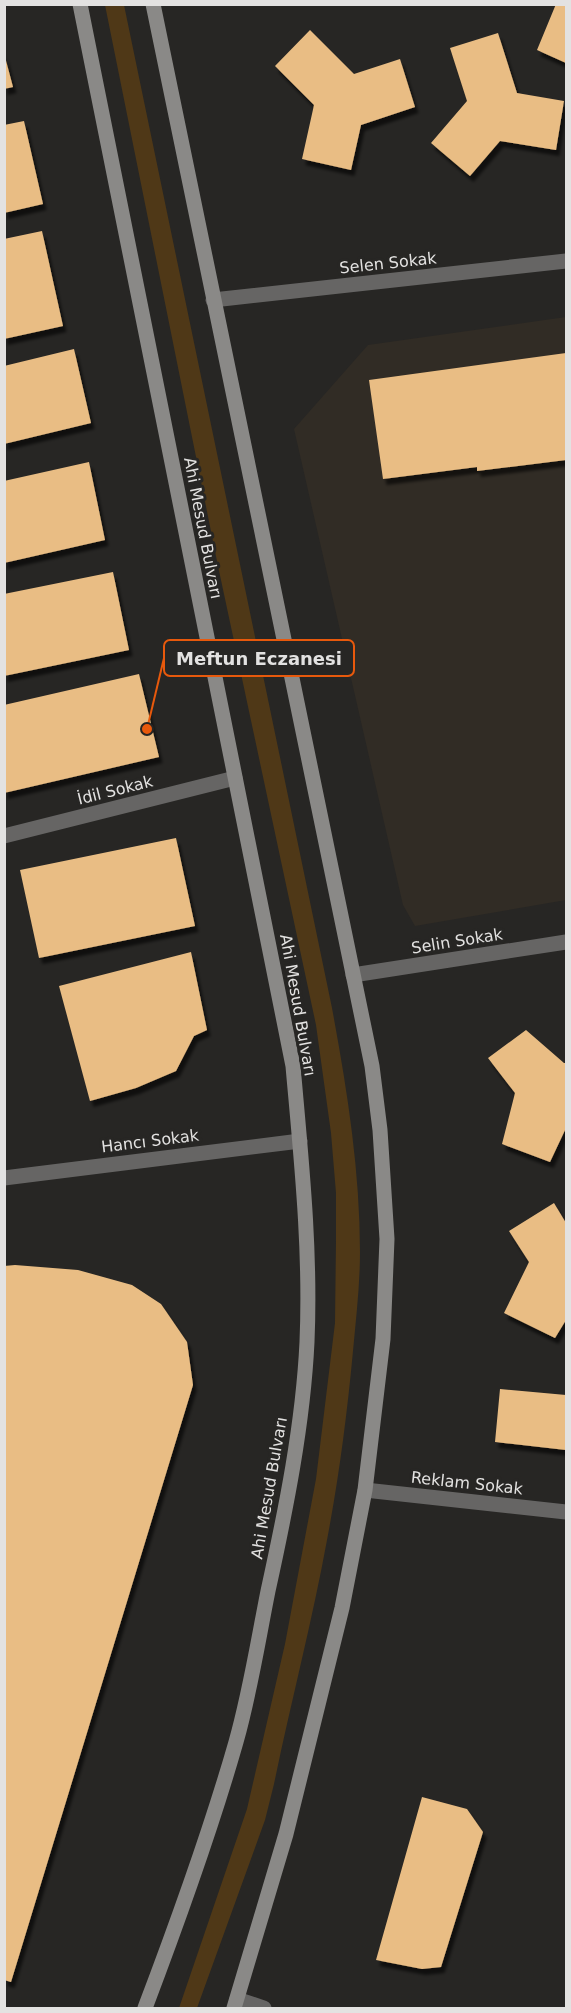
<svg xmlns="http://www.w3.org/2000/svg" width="571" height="2013" font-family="'DejaVu Sans',sans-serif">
	<defs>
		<filter id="shadow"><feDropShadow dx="3.5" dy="6" stdDeviation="1.5" flood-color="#0009"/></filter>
	</defs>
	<rect width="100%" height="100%" fill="#272624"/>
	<path fill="#312c25" d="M566,317V900L415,926L403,905L294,429L368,345Z"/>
	<path fill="#4f3817" d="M105,5H124L332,1008C347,1089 360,1170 360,1252C360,1285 356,1318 353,1351C347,1415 339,1477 327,1540C312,1622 291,1702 274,1784L265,1820L197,2008H179L247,1809L285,1644L316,1479L335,1323L336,1241V1193L331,1133L316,1025L218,566Z"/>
	<path fill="#e9bd84" filter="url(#shadow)" d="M556,4H566V63L537,50Z
		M310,30L354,74L400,59L415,107L361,125L351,170L302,159L314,105L275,66Z
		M498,33L517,93L564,101L556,150L500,141L470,176L431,143L467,101L450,48Z
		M4,53L13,87L4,89Z
		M24,121L43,204L4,213V125Z
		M42,231L63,326L4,339V239Z
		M74,349L91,423L4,444V366Z
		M566,353V460L477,471V467L383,479L369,380Z
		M89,462L105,540L4,563V481Z
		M113,572L129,650L4,676V594Z
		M139,674L159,757L4,793V705Z
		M176,838L195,926L39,958L20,870Z
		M191,952L207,1030L194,1036L176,1071L136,1088L90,1101L59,986Z
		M526,1030L564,1063H566V1128L550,1162L502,1144L515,1093L488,1058Z
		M554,1203L566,1223V1320L555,1338L504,1313L529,1262L509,1231Z
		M15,1265L78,1270L132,1285L161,1304L187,1342L193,1385L11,1982L4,1980V1266Z
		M500,1389L566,1395V1450L495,1442Z
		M422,1797L467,1809L483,1832L441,1967L422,1969L376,1960Z"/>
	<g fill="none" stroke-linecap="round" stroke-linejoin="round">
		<path stroke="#666564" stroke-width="15" d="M213,300L566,261
			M4,836L235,778
			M353,975L566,942
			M4,1178L300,1141
			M365,1490L566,1512
			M237,1999L264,2008"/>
		<path stroke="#8a8987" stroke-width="15" d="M80,4L293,1066C301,1157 311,1249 307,1342C303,1425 286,1509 268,1591C258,1641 250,1693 236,1742C210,1833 178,1921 145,2008
			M153,4L372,1066L380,1130L387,1239L383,1339L365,1490L342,1608L286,1834L234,2008"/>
	</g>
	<g text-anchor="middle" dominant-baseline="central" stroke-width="6" stroke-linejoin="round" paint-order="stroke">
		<g font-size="16" fill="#e3e2e1" stroke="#272624">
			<text transform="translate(388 263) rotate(-6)">Selen Sokak</text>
			<text transform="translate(203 528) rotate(79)">Ahi Mesud Bulvarı</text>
			<text transform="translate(115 790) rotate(-14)">İdil Sokak</text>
			<text transform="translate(457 941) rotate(-9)">Selin Sokak</text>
			<text transform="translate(298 1005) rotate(80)">Ahi Mesud Bulvarı</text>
			<text transform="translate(150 1141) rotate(-7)">Hancı Sokak</text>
			<text transform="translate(467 1483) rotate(6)">Reklam Sokak</text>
			<text transform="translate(269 1488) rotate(-80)">Ahi Mesud Bulvarı</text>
		</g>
	</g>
	<path fill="none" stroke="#e8590c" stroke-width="2" d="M147 729L164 658"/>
	<circle fill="#e8590c" stroke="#272624" stroke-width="2" cx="147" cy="729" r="6"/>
	<rect fill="#272624" stroke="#e8590c" stroke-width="2" x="164" y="640" width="190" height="36" rx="6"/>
	<g font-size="18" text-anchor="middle" font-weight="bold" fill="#e3e2e1">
		<text x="259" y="665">Meftun Eczanesi</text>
	</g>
	<rect width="571" height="2013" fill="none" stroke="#e3e2e1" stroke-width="12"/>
</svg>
